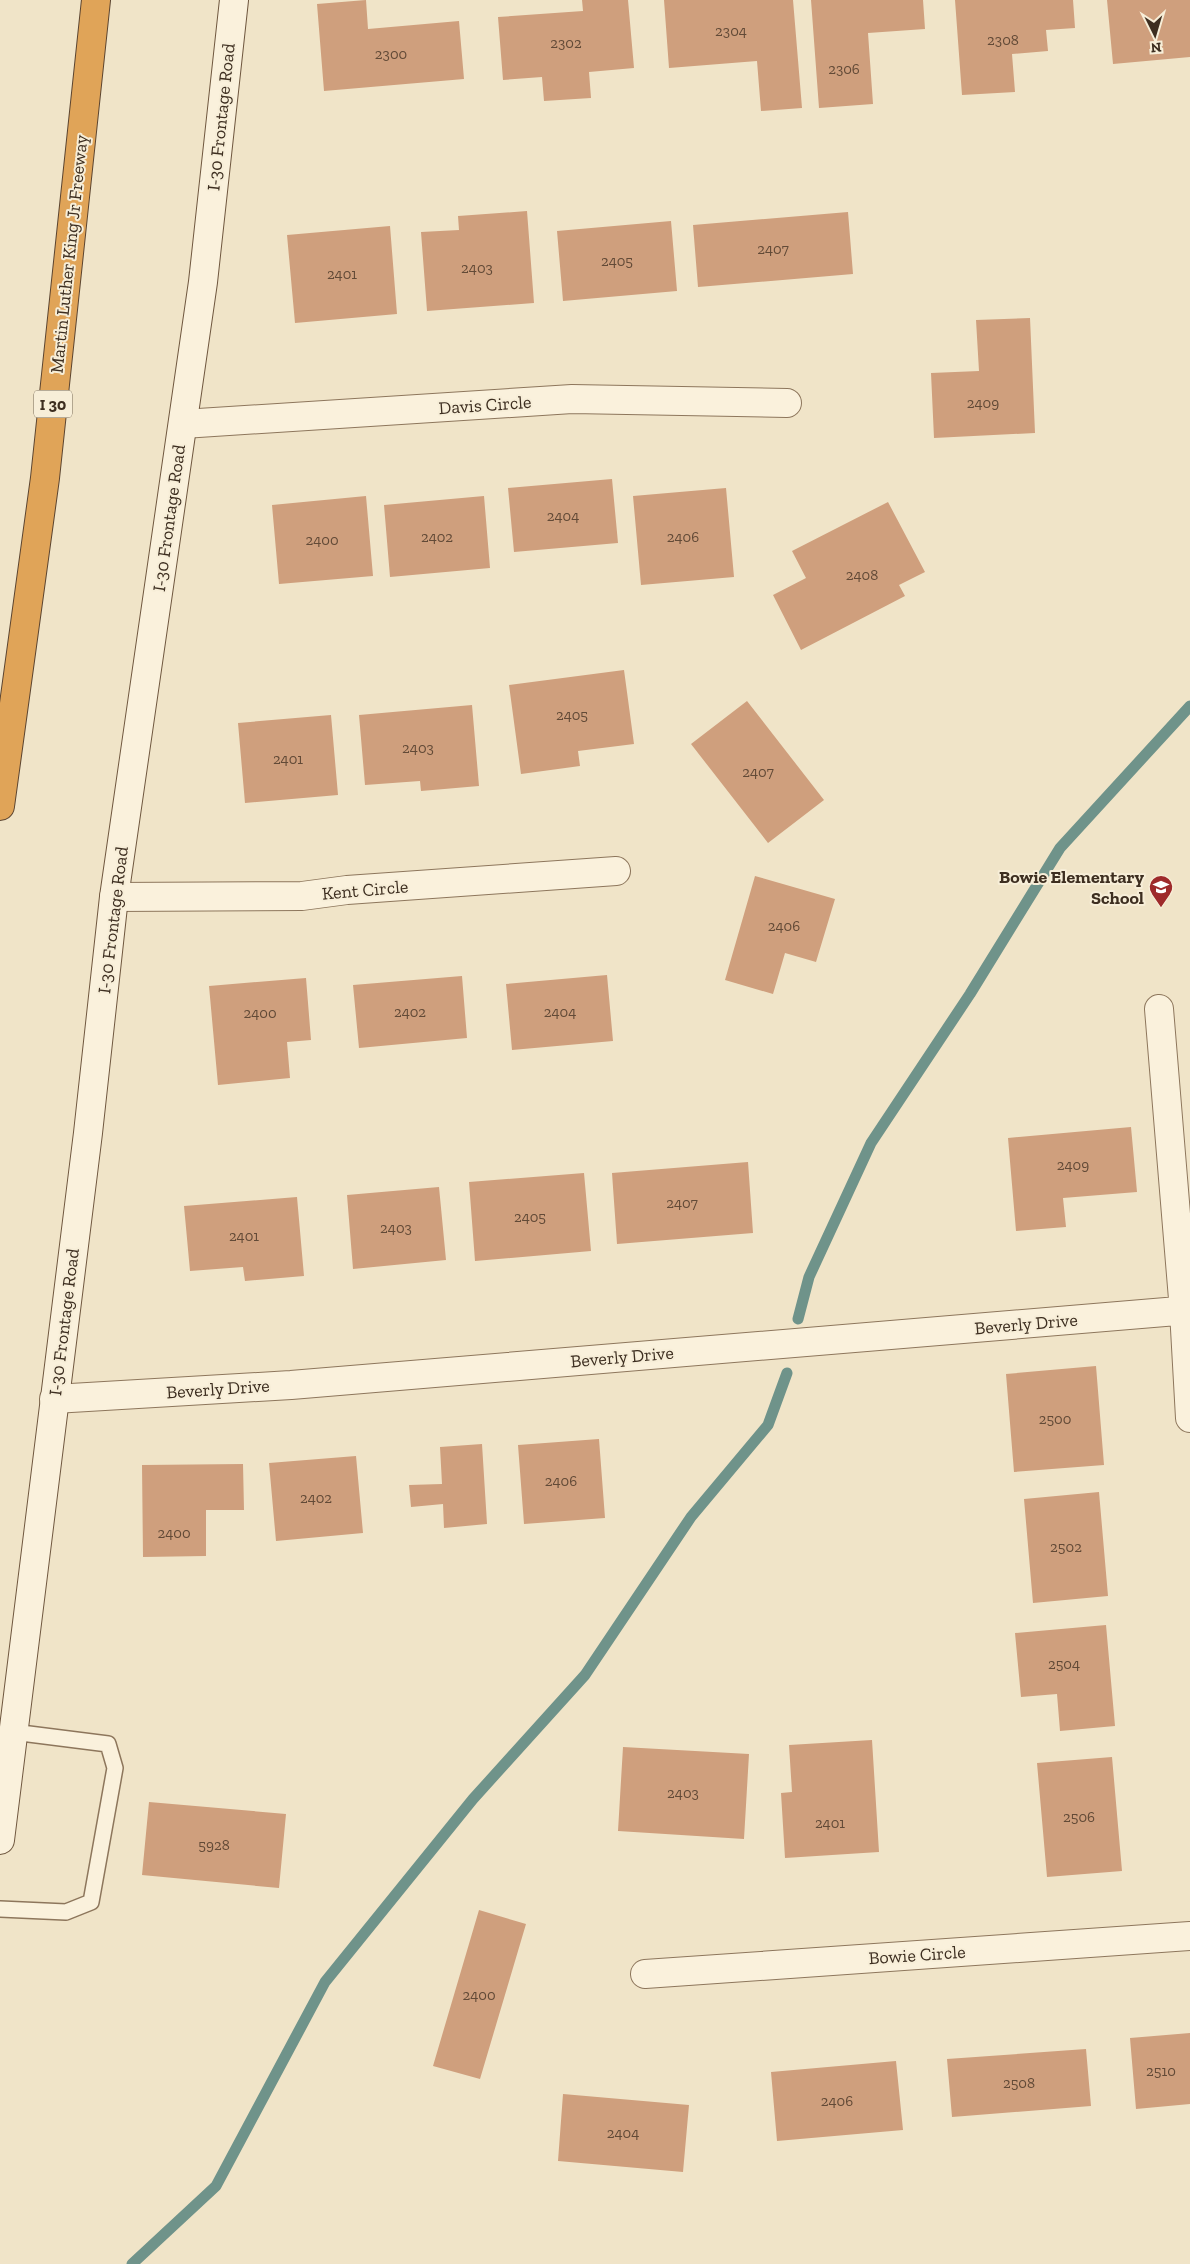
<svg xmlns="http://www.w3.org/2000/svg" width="1190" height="2264" font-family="'Zilla Slab',serif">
	<rect width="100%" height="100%" fill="#f0e4c8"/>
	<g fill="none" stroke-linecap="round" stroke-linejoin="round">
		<path stroke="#6f938a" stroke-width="11" d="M798,1319L809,1277L871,1143L970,994L1060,848L1190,706
			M132,2264L216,2186L325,1982L473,1799L585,1675L691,1517L768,1425L787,1373"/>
	</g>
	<path fill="#cf9f7d" d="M366,0L368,29L459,21L464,79L324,91L317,4Z
		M582,0H628L634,68L589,72L591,98L544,101L542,77L503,80L498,17L583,11Z
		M664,0H793L802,108L761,111L757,61L669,68Z
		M811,0H923L925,29L868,33L873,104L819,108Z
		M955,0H1073L1075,28L1046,30L1048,51L1012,54L1015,92L962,95Z
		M1107,0H1190V57L1113,64Z
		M527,211L534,303L427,311L421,232L459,230L458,216Z
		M848,212L853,274L698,287L693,225Z
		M671,221L677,291L563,301L557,231Z
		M390,226L397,314L295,323L287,235Z
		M1030,318L1035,433L934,438L931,373L979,371L976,320Z
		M612,479L618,543L514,552L508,488Z
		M726,488L734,577L641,585L633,496Z
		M366,496L373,576L279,584L272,505Z
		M484,496L490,568L390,577L384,505Z
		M888,502L925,572L899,585L905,596L801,650L773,595L806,578L792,551Z
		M624,670L634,744L578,751L580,766L521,774L509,685Z
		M747,701L824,800L768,843L691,744Z
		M472,705L479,786L421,791L420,781L365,785L359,715Z
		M331,715L338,795L245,803L238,723Z
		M755,876L835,899L816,962L785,953L773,994L725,980Z
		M607,975L613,1041L512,1050L506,984Z
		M462,976L467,1038L359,1048L353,985Z
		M306,978L311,1040L287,1042L290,1078L218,1085L209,986Z
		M1131,1127L1137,1192L1063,1198L1066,1227L1016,1231L1008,1138Z
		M748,1162L753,1233L617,1244L612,1173Z
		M584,1173L591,1251L475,1261L469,1182Z
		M439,1187L446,1260L353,1269L347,1195Z
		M297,1197L304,1276L245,1281L243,1267L190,1271L184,1206Z
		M1096,1366L1104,1465L1014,1472L1006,1374Z
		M599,1439L605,1518L524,1524L518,1445Z
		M482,1444L487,1524L444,1528L443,1504L411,1507L409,1485L442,1484L440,1447Z
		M356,1456L363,1533L276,1541L269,1463Z
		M243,1464L244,1510H206V1556L143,1557L142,1465Z
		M1099,1492L1108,1596L1033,1603L1024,1499Z
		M1106,1625L1115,1726L1060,1731L1057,1694L1021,1697L1015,1633Z
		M872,1740L879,1852L785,1858L781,1793L792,1792L789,1745Z
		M623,1747L749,1754L744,1839L618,1831Z
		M1112,1757L1122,1871L1047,1877L1037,1763Z
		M149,1802L286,1814L279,1888L142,1875Z
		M479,1910L526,1924L480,2079L433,2066Z
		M1190,2033V2104L1136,2109L1130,2038Z
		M1086,2049L1091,2106L952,2117L947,2059Z
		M896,2061L903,2130L777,2141L771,2072Z
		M563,2094L689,2105L683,2172L558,2161Z"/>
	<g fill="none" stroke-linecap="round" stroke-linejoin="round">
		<g stroke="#8d765c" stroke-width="18">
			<path id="service" d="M0,1909L66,1912L91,1902L115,1768L108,1744L13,1732"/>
		</g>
		<g stroke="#8d765c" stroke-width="30">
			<path id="minor" d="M183,424L572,399L787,403
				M114,897L302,896L347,890L616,871
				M1159,1009L1184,1311L1190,1418
				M54,1399L291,1385L1190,1310
				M645,1974L1190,1936"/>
		</g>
		<g stroke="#6f573f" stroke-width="30">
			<path id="secondary" d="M0,1840L88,1133L114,897L203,282L234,0"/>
		</g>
		<g stroke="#5b4430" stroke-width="30">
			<path id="motorway" d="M0,806L45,478L96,0"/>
		</g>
		<use href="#service" stroke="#faf1dc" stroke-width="15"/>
		<use href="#minor" stroke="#faf1dc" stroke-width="28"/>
		<use href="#secondary" stroke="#faf1dc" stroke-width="28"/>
		<use href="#motorway" stroke="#e0a458" stroke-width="28"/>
	</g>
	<defs>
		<g id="school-pin" transform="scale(1.25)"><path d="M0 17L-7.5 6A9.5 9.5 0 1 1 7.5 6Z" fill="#9e2a2b" stroke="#f7eed8"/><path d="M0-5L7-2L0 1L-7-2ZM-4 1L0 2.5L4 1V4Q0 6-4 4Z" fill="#fff"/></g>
	</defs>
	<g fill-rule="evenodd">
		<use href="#school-pin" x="1161" y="887"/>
	</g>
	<g text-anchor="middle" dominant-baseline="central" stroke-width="4" stroke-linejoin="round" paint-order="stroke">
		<g font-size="15" fill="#624a37">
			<text x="731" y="31">2304</text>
			<text x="1003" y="40">2308</text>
			<text x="566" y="43">2302</text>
			<text x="391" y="54">2300</text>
			<text x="844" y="69">2306</text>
			<text x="773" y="249">2407</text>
			<text x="617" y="261">2405</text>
			<text x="477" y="268">2403</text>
			<text x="342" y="274">2401</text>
			<text x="983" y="403">2409</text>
			<text x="563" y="516">2404</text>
			<text x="437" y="537">2402</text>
			<text x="683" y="537">2406</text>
			<text x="322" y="540">2400</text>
			<text x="862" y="575">2408</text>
			<text x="572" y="715">2405</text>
			<text x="418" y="748">2403</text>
			<text x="288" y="759">2401</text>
			<text x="758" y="772">2407</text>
			<text x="784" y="926">2406</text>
			<text x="410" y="1012">2402</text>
			<text x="560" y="1012">2404</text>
			<text x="260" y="1013">2400</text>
			<text x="1073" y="1165">2409</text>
			<text x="682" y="1203">2407</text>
			<text x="530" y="1217">2405</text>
			<text x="396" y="1228">2403</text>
			<text x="244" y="1236">2401</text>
			<text x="1055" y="1419">2500</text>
			<text x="561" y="1481">2406</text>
			<text x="316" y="1498">2402</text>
			<text x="174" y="1533">2400</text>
			<text x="1066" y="1547">2502</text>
			<text x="1064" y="1664">2504</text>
			<text x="683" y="1793">2403</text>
			<text x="1079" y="1817">2506</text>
			<text x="830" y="1823">2401</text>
			<text x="214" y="1845">5928</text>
			<text x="479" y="1995">2400</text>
			<text x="1161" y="2071">2510</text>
			<text x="1019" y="2083">2508</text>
			<text x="837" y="2101">2406</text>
			<text x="623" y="2133">2404</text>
		</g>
		<rect fill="#f7eed8" stroke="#756857" stroke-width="1" x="34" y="390.5" width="38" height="27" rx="4"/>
		<g font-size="16" font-weight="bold" fill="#3d2e20">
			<text x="53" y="404">I 30</text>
		</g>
		<g font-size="18" fill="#3d2e20" stroke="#f7eed8">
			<text transform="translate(221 117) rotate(-84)">I-30 Frontage Road</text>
			<text transform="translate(69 254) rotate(-84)">Martin Luther King Jr Freeway</text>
			<text transform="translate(485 405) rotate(-4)">Davis Circle</text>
			<text transform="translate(169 518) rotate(-82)">I-30 Frontage Road</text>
			<text transform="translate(365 890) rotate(-5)">Kent Circle</text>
			<text transform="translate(113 920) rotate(-83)">I-30 Frontage Road</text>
			<text transform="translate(64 1322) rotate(-83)">I-30 Frontage Road</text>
			<text transform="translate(1026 1324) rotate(-5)">Beverly Drive</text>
			<text transform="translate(622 1357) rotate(-5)">Beverly Drive</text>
			<text transform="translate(218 1389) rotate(-4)">Beverly Drive</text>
			<text transform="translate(917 1955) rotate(-4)">Bowie Circle</text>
		</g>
		<g font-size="18" font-weight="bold" fill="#3d2e20" stroke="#f7eed8" text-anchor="end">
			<text x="1144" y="877">Bowie Elementary<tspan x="1144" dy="21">School</tspan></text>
		</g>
	</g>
	<g transform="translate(1155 35) rotate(175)" stroke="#f7eed8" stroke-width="4" paint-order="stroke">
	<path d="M0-4L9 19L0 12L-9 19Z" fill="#3d2e20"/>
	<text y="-8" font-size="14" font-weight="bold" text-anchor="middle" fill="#3d2e20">N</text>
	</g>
</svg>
